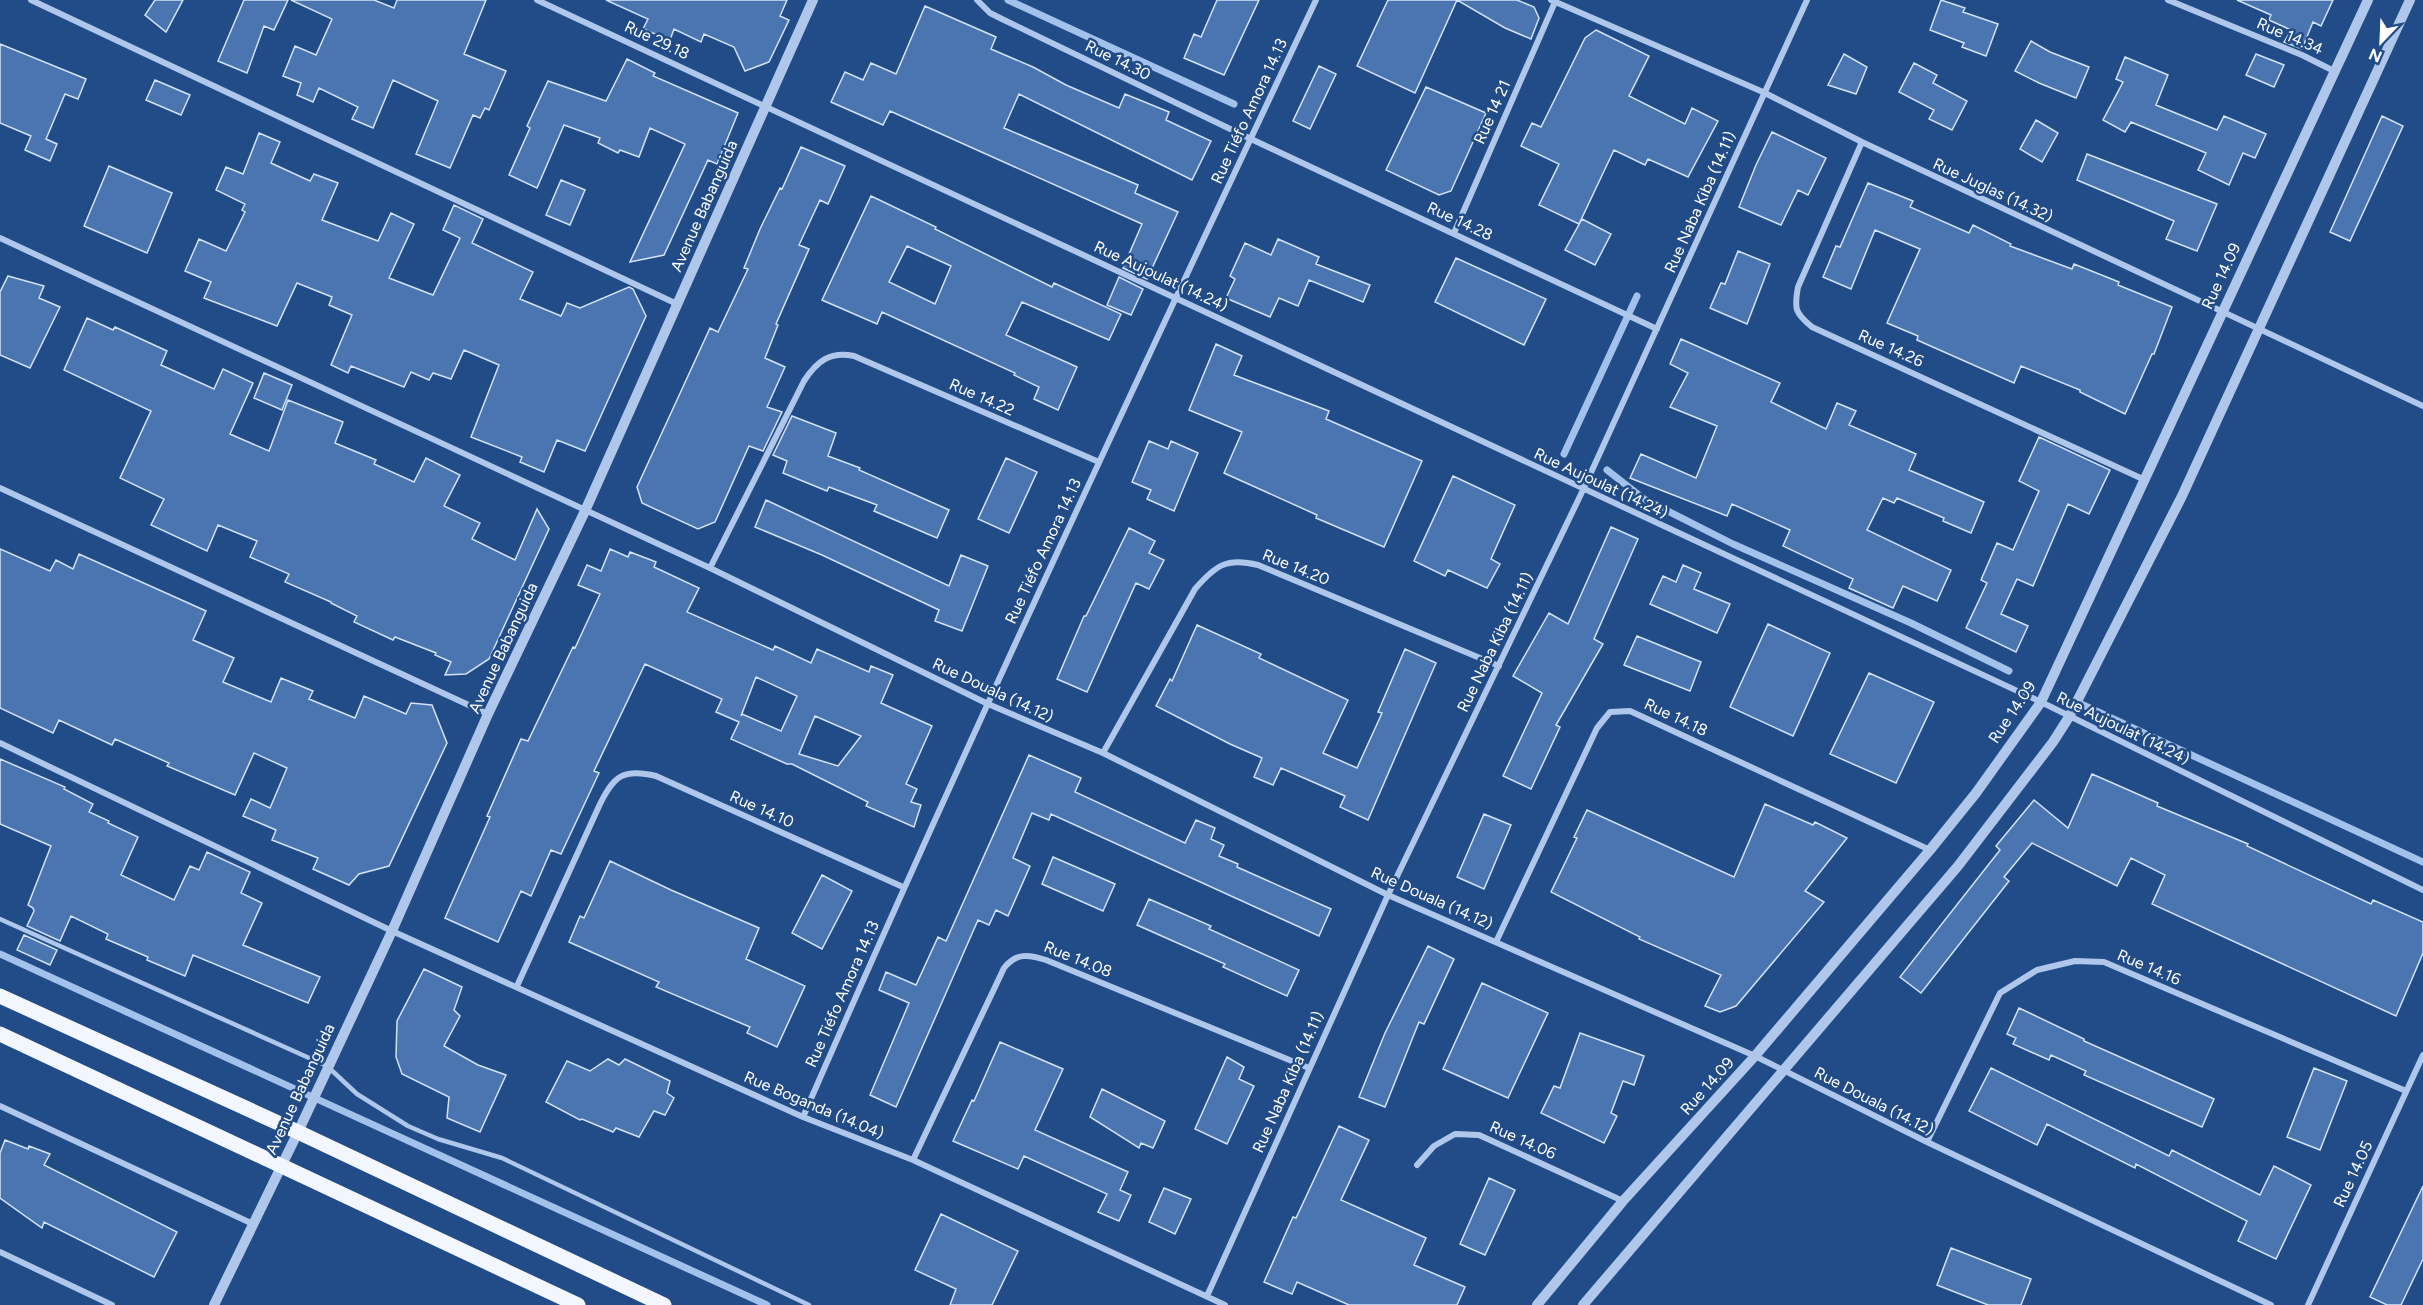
<svg xmlns="http://www.w3.org/2000/svg" width="2423" height="1305" font-family="Figtree,sans-serif">
	<rect width="100%" height="100%" fill="#224c88"/>
	<g fill="none" stroke-linecap="round" stroke-linejoin="round">
		<path stroke="#a2c2eb" stroke-width="7" d="M1008,0L1234,104
			M1564,454L1637,296
			M1607,470L1644,499L1733,544L1911,623L2009,671
			M2081,704L2423,862
			M0,954L767,1305"/>
	</g>
	<path fill="#4b75b0" stroke="#d2e2f7" stroke-width="1.5" fill-rule="evenodd" d="M155,0H183L166,32L145,15Z
		M244,0H288L274,30L264,26L247,73L218,61Z
		M291,0H374L394,8L397,0H486L464,54L506,71L489,110L485,108L480,118L473,115L450,168L416,154L438,101L393,80L373,128L352,119L358,107L319,88L313,102L297,95L301,83L283,76L295,46L316,55L332,19Z
		M606,0H787L780,16L789,20L769,62L745,71L734,47L704,34L701,42L674,29L670,40L643,29L648,19Z
		M1217,0H1259L1224,75L1184,58L1194,34L1201,37Z
		M1388,0H1457L1415,93L1357,66Z
		M1457,0H1517L1534,7L1539,18L1531,39L1505,28Z
		M1941,0L1965,8L1963,12L1998,24L1986,56L1962,47L1964,43L1930,30Z
		M2237,0H2333L2321,26L2313,22L2302,49L2284,42L2291,30L2269,20L2271,15Z
		M925,6L996,37L991,49L1033,67L1066,85L1119,108L1125,94L1169,112L1166,120L1211,141L1192,180L1019,94L1004,128L1138,185L1135,193L1178,212L1147,279L1123,268L1142,224L890,111L883,125L831,102L845,72L863,80L871,63L896,74Z
		M1596,30L1649,56L1629,96L1685,124L1692,108L1718,121L1688,177L1648,159L1645,165L1614,150L1579,224L1539,205L1559,164L1521,146L1532,123L1541,127L1585,38Z
		M2031,41L2050,52L2089,67L2076,98L2039,83L2015,71Z
		M0,44L86,79L78,99L65,94L46,139L57,144L50,161L25,150L31,136L0,123Z
		M1844,54L1867,67L1856,94L1828,85Z
		M2256,54L2284,65L2274,87L2246,75Z
		M2125,57L2168,75L2156,105L2217,130L2224,116L2266,134L2255,158L2243,153L2229,185L2198,170L2206,153L2131,122L2125,132L2103,120L2123,82L2116,79Z
		M627,59L655,73L653,76L738,113L717,164L708,160L664,255L630,262L685,144L650,128L639,157L620,150L618,153L598,143L600,138L564,125L537,188L509,175L530,128L527,126L548,81L606,101Z
		M1914,63L1937,75L1933,83L1967,101L1952,130L1929,119L1934,110L1899,92Z
		M1319,66L1336,74L1310,129L1293,121Z
		M155,80L190,95L181,115L146,100Z
		M1426,87L1486,113L1451,191L1439,195L1386,170Z
		M2382,116L2403,126L2350,241L2330,232Z
		M2036,120L2058,133L2042,162L2020,149Z
		M1772,132L1826,158L1808,195L1798,190L1781,225L1739,207L1756,165Z
		M259,133L280,142L271,163L310,181L314,174L338,183L322,220L378,241L391,213L414,224L389,278L433,295L460,238L443,230L454,205L483,219L472,243L533,272L520,299L561,316L567,303L580,308L629,287L633,289L646,316L585,451L557,440L544,472L520,462L522,457L471,437L499,365L464,350L451,379L433,373L429,380L411,372L404,387L351,366L348,373L331,365L352,315L329,305L332,297L297,283L277,326L204,298L211,282L185,271L199,239L226,251L245,212L242,210L245,204L216,190L226,167L243,174Z
		M801,147L845,166L828,204L820,200L799,245L809,249L776,324L778,325L765,358L785,367L767,407L782,412L763,451L749,446L715,522L698,529L642,503L637,487L710,328L718,332L748,269L744,268L760,229L780,188L782,189Z
		M2087,154L2217,204L2197,251L2166,239L2174,221L2077,180Z
		M109,166L172,193L147,253L84,226Z
		M561,180L585,190L570,225L546,215Z
		M1868,183L1913,201L1910,207L1969,233L1973,225L2011,244L2010,246L2072,269L2074,264L2119,282L2118,285L2172,307L2154,354H2152L2125,414L2080,392V390L2021,366L2014,383L1917,340L1918,336L1887,323L1920,249L1875,230L1851,289L1823,277L1836,246L1840,247Z
		M871,196L936,227L935,229L1052,287L1054,283L1121,314L1109,340L1022,302L1006,335L1077,367L1058,410L1034,399L1039,387L1014,375L1015,373L882,312L877,324L822,300ZM907,246L951,266L935,304L889,282Z
		M1582,219L1611,234L1595,265L1565,250Z
		M1278,239L1319,257L1316,264L1370,285L1363,302L1309,280L1298,306L1279,298L1270,317L1226,298L1235,279L1230,276L1245,243L1271,255Z
		M1738,251L1770,264L1747,324L1710,308L1721,283L1725,284Z
		M1456,258L1546,299L1524,345L1435,302Z
		M8,276L44,286L39,298L60,307L30,368L0,355V292Z
		M1119,277L1143,289L1131,315L1107,305Z
		M87,318L113,330L115,327L167,351L161,365L214,389L223,369L253,383L230,434L269,451L288,400L343,422L335,443L376,460L374,464L414,482L426,458L460,475L444,506L480,523L472,539L515,560L537,509L549,529L489,659L466,674L445,675L451,662L435,655L436,653L395,637L393,640L354,622L357,616L331,603V602L285,582L289,574L250,557L257,541L218,525L207,551L151,525L164,499L120,478L151,411L64,370Z
		M1681,339L1780,383L1771,402L1826,429L1837,403L1856,411L1849,425L1916,454L1909,470L1984,502L1971,533L1943,521L1944,518L1897,498L1894,503L1883,498L1867,530L1951,570L1937,601L1903,586L1893,608L1849,588L1853,579L1783,546L1790,530L1732,504L1727,516L1630,478L1641,454L1696,478L1717,426L1670,407L1688,373L1670,364Z
		M1216,344L1242,356L1234,375L1329,411L1326,419L1422,461L1384,547L1316,518L1317,515L1224,473L1242,432L1189,410Z
		M264,373L292,385L282,410L254,398Z
		M792,416L836,433L828,456L860,468L859,470L949,510L937,538L874,511L877,505L829,487L827,491L783,473L787,461L773,455Z
		M2039,437L2110,470L2089,514L2068,504L2033,586L2017,579L2001,614L2028,626L2016,652L1966,628L1987,583L1981,580L1997,543L2013,550L2039,491L2019,481Z
		M1149,441L1168,449L1171,441L1198,453L1174,511L1147,499L1151,490L1132,482Z
		M1006,458L1037,472L1009,533L978,519Z
		M1453,476L1515,505L1491,559L1500,564L1487,588L1448,570L1445,576L1414,561Z
		M766,500L949,586L961,555L988,566L962,631L935,621L939,610L822,555L755,527Z
		M1611,527L1638,539L1594,639L1603,644L1556,725L1560,727L1531,789L1503,776L1542,693L1513,676L1549,613L1568,624Z
		M1129,528L1155,541L1149,553L1164,560L1149,589L1136,583L1087,692L1057,679L1084,616H1086Z
		M0,549L50,571L56,560L73,569L79,554L206,611L193,640L234,658L223,682L271,702L281,678L313,691L309,699L355,718L364,696L406,714L411,703L432,705L447,743L389,866L359,874L349,885L313,869L318,858L272,840L276,830L243,816L251,799L270,808L287,768L254,753L235,795L167,766L169,763L115,739L112,745L59,720L53,733L0,708Z
		M610,549L628,557L630,552L656,562L654,567L699,588L687,612L773,650L775,646L811,663L817,649L869,672L871,666L893,675L881,703L932,726L906,784L917,789L911,802L921,805L914,827L866,806L868,802L792,764H787L731,739L739,722L716,712L722,699L645,664L594,771L599,773L561,854L551,850L531,896L521,891L498,942L445,918L490,817L487,816L521,739L528,741L573,647L575,648L600,594L578,585L587,565L601,571ZM756,677L797,696L781,731L742,714L741,716ZM815,716L861,736L838,766L799,754Z
		M1683,565L1701,573L1694,589L1730,604L1717,633L1650,604L1663,576L1676,582Z
		M1768,624L1830,653L1793,736L1730,707Z
		M1197,625L1261,654L1259,658L1348,700L1323,753L1357,768L1382,713L1378,712L1405,649L1436,663L1368,820L1340,807L1345,796L1281,768L1273,785L1254,777L1262,758L1230,744L1156,706L1170,679L1172,681Z
		M1637,636L1701,662L1690,691L1624,665Z
		M1869,673L1934,702L1896,783L1830,754Z
		M1029,755L1081,778L1075,792L1185,843L1196,820L1215,828L1211,839L1224,845L1219,856L1238,864L1237,867L1331,909L1319,936L1051,814L1049,820L1032,813L1013,858L1030,866L1008,916L996,910L989,925L978,920L896,1107L870,1095L909,1003L879,990L886,972L916,985L938,937L946,941Z
		M0,759L65,787L64,789L93,804L89,812L109,821L108,823L138,837L121,875L174,900L190,866L199,870L207,852L250,872L241,893L262,903L243,945L320,977L308,1003L193,955L185,976L147,960L148,957L106,939L108,934L71,916L60,941L27,926L34,911L33,908L28,905L51,846L0,824Z
		M2092,774L2158,803L2157,806L2248,844L2247,846L2371,904L2373,900L2423,922V953L2396,1016L2152,904L2165,875L2131,858L2117,886L2032,843L2004,877L2009,881L1921,993L1900,977L2000,850L1996,846L2034,800L2068,828Z
		M1765,804L1813,825L1815,822L1847,838L1805,891L1824,902L1736,1006L1720,1012L1705,1006L1721,975L1639,939L1640,937L1551,892L1577,838L1574,837L1587,810L1734,877Z
		M1484,814L1511,825L1484,889L1457,877Z
		M1053,857L1115,884L1103,911L1042,884Z
		M610,861L671,890L759,928L746,959L805,986L777,1047L747,1033L750,1027L656,987L659,982L569,942L580,916L584,918Z
		M822,875L852,891L822,949L792,933Z
		M1149,899L1211,926L1209,929L1299,970L1287,996L1223,967L1225,964L1137,925Z
		M24,935L57,950L50,965L17,950Z
		M1428,946L1454,959L1424,1024L1419,1022L1385,1107L1359,1097L1385,1033Z
		M424,969L462,987L454,1010L460,1016L444,1046L478,1065L506,1075L480,1132L447,1118L449,1097L402,1074L396,1057L397,1021Z
		M1482,983L1548,1013L1508,1098L1443,1069Z
		M2019,1008L2084,1039V1041L2214,1099L2202,1127L2084,1075L2086,1071L2051,1055L2049,1060L2013,1044L2016,1038L2007,1034Z
		M1580,1033L1644,1056L1634,1085L1623,1081L1611,1113L1617,1116L1604,1143L1541,1113L1554,1086L1560,1088Z
		M1000,1042L1063,1069L1035,1130L1128,1172L1120,1190L1131,1195L1119,1221L1098,1212L1107,1194L1024,1156L1018,1169L953,1141L972,1100L974,1101Z
		M1227,1057L1244,1067L1239,1079L1254,1086L1227,1144L1195,1129Z
		M608,1059L619,1065L625,1059L670,1081L667,1093L674,1098L665,1115L654,1111L639,1137L616,1128L613,1132L582,1119L580,1120L546,1102L567,1061L590,1071Z
		M1991,1068L2169,1156L2172,1150L2260,1195L2274,1166L2311,1185L2276,1259L2238,1241L2247,1221L2136,1164L2135,1168L2047,1124L2037,1145L1969,1111Z
		M2314,1068L2347,1081L2320,1150L2287,1137Z
		M1102,1089L1165,1121L1153,1148L1141,1143L1139,1148L1090,1117Z
		M1339,1126L1369,1140L1341,1200L1426,1238L1414,1265L1465,1287L1457,1305H1349L1297,1282L1292,1294L1264,1282L1293,1217L1296,1218Z
		M5,1140L28,1149L29,1146L50,1154L44,1165L177,1232L154,1277L44,1222L42,1228L0,1198V1153Z
		M1489,1178L1515,1190L1485,1255L1460,1244Z
		M2423,1186V1259L2401,1305H2387L2370,1297Z
		M1164,1188L1191,1199L1175,1234L1149,1222Z
		M941,1214L1018,1251L992,1305H950L956,1289L915,1270Z
		M1951,1248L2031,1279L2021,1305H1988L1937,1285Z"/>
	<g fill="none" stroke-linecap="round" stroke-linejoin="round">
		<path stroke="#aec7ea" stroke-width="4.5" d="M0,919L327,1066L357,1094L408,1126L438,1139L502,1158L809,1305"/>
		<path stroke="#aec7ea" stroke-width="6" d="M31,0L677,304
			M537,0L2041,702L2423,890
			M977,0L990,13L1002,19L1251,139L1657,329
			M1551,0L1763,92L1862,142L2423,406
			M2168,0L2302,55L2334,71
			M1862,142L1798,287C1794,309 1795,313 1812,327L2145,480
			M1454,233L1555,2
			M0,238L710,568L988,704L1103,753L1388,895L1755,1056L1927,1142L2271,1305
			M0,488L488,714
			M710,568L804,381C817,361 830,351 854,356L1099,462
			M0,743L392,931L803,1117L913,1160L1225,1305
			M1103,753L1195,589C1215,566 1226,557 1258,565L1499,666
			M1496,942L1597,728L1610,712L1630,711L1930,850
			M517,986L600,804C614,776 623,768 656,776L903,887
			M0,1106L253,1224
			M803,1117C967,741 1141,371 1316,0
			M1927,1142L2000,993L2037,970L2075,961L2104,962L2406,1091
			M913,1160L1004,968C1016,953 1028,954 1046,960L1309,1068
			M1417,1165L1434,1146L1455,1134L1479,1135L1623,1201
			M0,1252L112,1305
			M1207,1296L1388,895L1583,490L1807,0
			M2308,1305L2423,1055"/>
		<path stroke="#aec7ea" stroke-width="10" d="M214,1305L298,1132L392,931L488,714L585,511L813,0
			M1537,1305L1623,1201L1755,1056L1930,850L1976,793L2041,702L2368,0
			M1583,1305L1958,866L2053,742L2069,717L2182,496L2410,0"/>
		<path stroke="#f2f6fe" stroke-width="15" d="M0,996L298,1132L664,1305
			M0,1034L578,1305"/>
	</g>
	<g text-anchor="middle" dominant-baseline="central" stroke-width="5" stroke-linejoin="round" paint-order="stroke">
		<g font-size="16" fill="#fff" stroke="#224c88">
			<text transform="translate(2290 36) rotate(23)">Rue 14.34</text>
			<text transform="translate(657 40) rotate(25)">Rue 29.18</text>
			<text transform="translate(1118 60) rotate(26)">Rue 14.30</text>
			<text transform="translate(1249 111) rotate(-65)">Rue Tiéfo Amora 14.13</text>
			<text transform="translate(1492 112) rotate(-66)">Rue 14 21</text>
			<text transform="translate(1993 190) rotate(25)">Rue Juglas (14.32)</text>
			<text transform="translate(1700 202) rotate(-66)">Rue Naba Kiba (14.11)</text>
			<text transform="translate(704 206) rotate(-66)">Avenue Babanguida</text>
			<text transform="translate(1460 221) rotate(25)">Rue 14.28</text>
			<text transform="translate(1161 276) rotate(25)">Rue Aujoulat (14.24)</text>
			<text transform="translate(2221 276) rotate(-65)">Rue 14.09</text>
			<text transform="translate(1891 348) rotate(24)">Rue 14.26</text>
			<text transform="translate(982 397) rotate(24)">Rue 14.22</text>
			<text transform="translate(1601 483) rotate(25)">Rue Aujoulat (14.24)</text>
			<text transform="translate(1043 551) rotate(-65)">Rue Tiéfo Amora 14.13</text>
			<text transform="translate(1296 567) rotate(22)">Rue 14.20</text>
			<text transform="translate(1495 642) rotate(-64)">Rue Naba Kiba (14.11)</text>
			<text transform="translate(503 648) rotate(-65)">Avenue Babanguida</text>
			<text transform="translate(993 690) rotate(25)">Rue Douala (14.12)</text>
			<text transform="translate(2012 712) rotate(-56)">Rue 14.09</text>
			<text transform="translate(1676 717) rotate(25)">Rue 14.18</text>
			<text transform="translate(2123 728) rotate(26)">Rue Aujoulat (14.24)</text>
			<text transform="translate(762 809) rotate(24)">Rue 14.10</text>
			<text transform="translate(1432 898) rotate(24)">Rue Douala (14.12)</text>
			<text transform="translate(1078 959) rotate(22)">Rue 14.08</text>
			<text transform="translate(2149 967) rotate(23)">Rue 14.16</text>
			<text transform="translate(842 994) rotate(-66)">Rue Tiéfo Amora 14.13</text>
			<text transform="translate(1288 1082) rotate(-66)">Rue Naba Kiba (14.11)</text>
			<text transform="translate(1707 1086) rotate(-48)">Rue 14.09</text>
			<text transform="translate(300 1089) rotate(-65)">Avenue Babanguida</text>
			<text transform="translate(1874 1101) rotate(27)">Rue Douala (14.12)</text>
			<text transform="translate(814 1105) rotate(23)">Rue Boganda (14.04)</text>
			<text transform="translate(1523 1140) rotate(24)">Rue 14.06</text>
			<text transform="translate(2353 1174) rotate(-65)">Rue 14.05</text>
		</g>
	</g>
	<g transform="translate(2381 42) rotate(203)" stroke="#224c88" stroke-width="4.5" paint-order="stroke">
	<path d="M0-4.5L10 22L0 15L-10 22Z" fill="#ffffff"/>
	<text y="-9" font-size="16" font-weight="bold" text-anchor="middle" fill="#ffffff">N</text>
	</g>
</svg>
